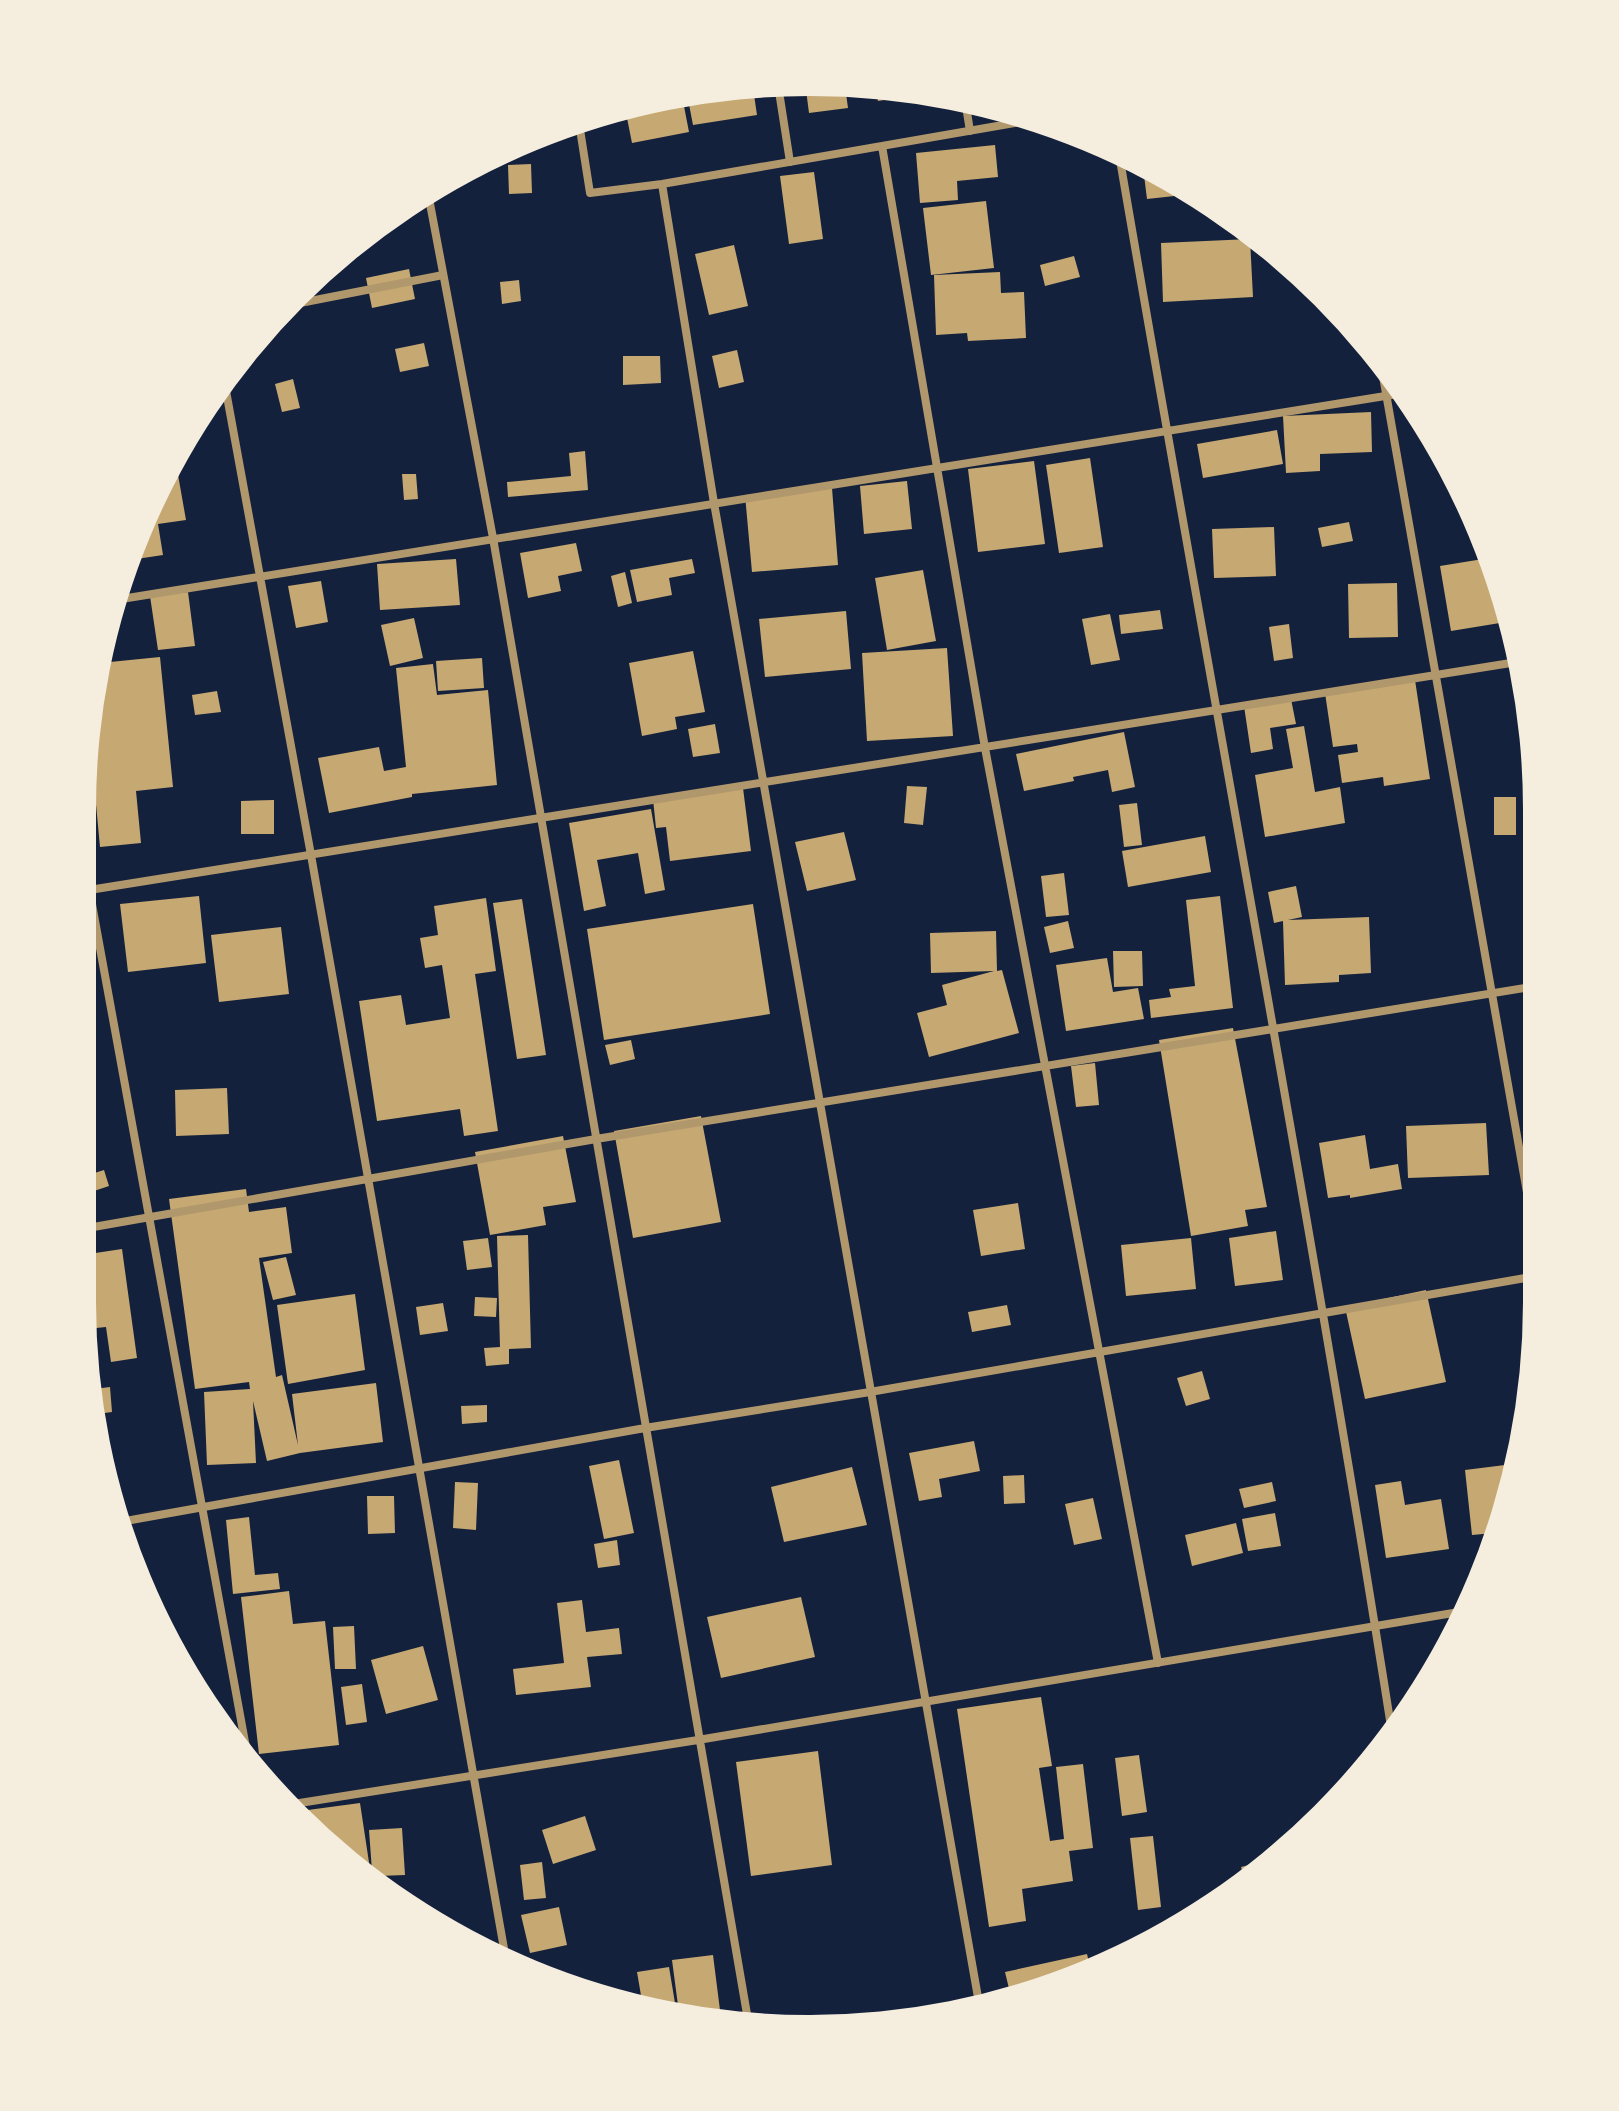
<svg xmlns="http://www.w3.org/2000/svg" width="1619" height="2111" font-family="'Fira Sans Condensed',sans-serif">
	<rect width="100%" height="100%" fill="#14213d"/>
	<path fill="#c6a872" d="M805,82L845,86L848,108L809,113Z
		M753,88L757,115L693,125L687,94Z
		M876,89L921,93V94L878,101Z
		M683,101L689,132L632,143L626,113Z
		M995,145L998,177L957,181L958,200L920,203L916,153Z
		M531,164L532,193L509,194L508,165Z
		M1143,167L1193,194L1147,199Z
		M814,172L823,239L789,244L780,176Z
		M986,201L994,268L931,275L923,208Z
		M1250,239L1253,297L1163,302L1161,243Z
		M734,245L748,306L709,315L695,254Z
		M1074,256L1080,277L1045,286L1040,265Z
		M409,269L415,299L372,308L366,278Z
		M1000,272L1001,293L1024,292L1026,338L968,341L967,333L936,335L934,275Z
		M519,280L521,301L502,304L500,282Z
		M424,343L429,366L400,372L395,349Z
		M737,350L744,382L719,388L712,356Z
		M623,356H660L661,383L623,385Z
		M293,379L300,408L282,412L275,384Z
		M1371,412L1372,452L1320,454V471L1286,473L1283,416Z
		M1277,430L1283,464L1203,478L1197,444Z
		M585,451L588,490L508,497L507,482L571,476L569,453Z
		M1090,458L1103,547L1059,553L1046,465Z
		M1034,461L1045,544L978,552L968,469Z
		M177,469L186,520L158,524L163,555L130,560L157,487L167,471Z
		M402,474H416L418,499L404,500Z
		M907,481L912,529L864,534L860,486Z
		M832,488L838,565L752,572L745,495Z
		M1349,522L1353,541L1322,547L1318,528Z
		M1274,527L1276,576L1214,578L1212,529Z
		M576,543L582,571L558,576L561,591L528,598L520,553Z
		M1489,558L1506,622L1451,631L1440,566Z
		M456,559L460,605L380,610L377,564Z
		M692,559L695,573L669,578L672,595L637,602L630,570Z
		M923,570L936,641L887,650L875,578Z
		M625,572L632,603L618,607L611,576Z
		M321,581L328,622L296,628L288,586Z
		M1397,583L1398,637L1349,638L1348,584Z
		M188,592L195,646L158,650L150,596Z
		M1160,610L1163,629L1121,634L1119,615Z
		M846,611L851,669L765,677L759,619Z
		M1110,614L1120,660L1091,665L1082,619Z
		M414,618L423,658L390,666L381,625Z
		M1289,624L1293,658L1274,661L1269,627Z
		M947,648L953,736L867,741L862,653Z
		M693,651L705,712L675,717L677,729L642,736L629,663Z
		M160,657L173,787L136,791L141,843L100,847L89,730L100,663Z
		M482,658L484,688L438,691L436,661Z
		M433,664L437,695L488,690L497,785L412,794V797L329,813L318,758L379,747L384,771L406,767L396,668Z
		M1415,680L1430,779L1384,786L1383,777L1342,783L1338,755L1358,752L1357,744L1333,747L1325,693Z
		M217,691L221,712L195,715L192,695Z
		M1291,699L1296,724L1270,728L1273,749L1251,753L1244,706Z
		M715,724L720,753L693,757L688,729Z
		M1304,726L1315,792L1340,787L1345,823L1265,837L1255,775L1293,768L1286,729Z
		M1124,732L1135,787L1112,792L1108,770L1073,777L1074,781L1024,791L1016,754Z
		M907,786L927,787L923,825L904,823Z
		M743,788L751,851L670,861L666,827L656,828L653,799Z
		M1494,797H1516V835H1494Z
		M274,800V834H241V801Z
		M1137,803L1142,845L1124,847L1119,805Z
		M651,809L665,890L645,894L638,853L597,860L606,906L584,911L569,823Z
		M844,832L856,880L807,891L795,842Z
		M1205,836L1211,872L1128,887L1122,851Z
		M1064,873L1069,915L1046,917L1041,876Z
		M1296,886L1302,917L1288,920L1369,917L1371,973L1339,975V982L1285,985L1283,921L1274,923L1268,892Z
		M199,896L206,963L128,972L120,904Z
		M1220,896L1233,1008L1151,1018L1149,1000L1171,997L1169,989L1195,986L1186,900Z
		M486,898L496,971L475,974L498,1131L464,1136L460,1109L377,1121L359,1001L401,995L406,1025L450,1018L442,965L425,968L420,938L438,935L434,906Z
		M522,899L546,1055L517,1059L493,903Z
		M753,904L770,1014L604,1040L587,929Z
		M1068,921L1074,948L1050,953L1044,927Z
		M281,927L289,994L219,1002L211,935Z
		M996,931L997,971L1002,970L1019,1033L929,1057L917,1013L947,1005L942,985L994,971L931,973L930,933Z
		M1113,951H1142L1143,986L1114,987Z
		M1107,958L1113,992L1138,988L1144,1019L1066,1031L1056,965Z
		M1233,1028L1267,1207L1245,1210L1248,1226L1191,1236L1159,1040Z
		M631,1040L635,1059L610,1065L605,1045Z
		M1095,1063L1099,1105L1076,1107L1071,1066Z
		M227,1088L229,1134L176,1136L175,1090Z
		M701,1116L721,1222L633,1238L614,1131Z
		M1486,1123L1489,1175L1408,1178L1406,1126Z
		M1365,1135L1370,1169L1398,1164L1402,1189L1350,1198V1195L1328,1198L1319,1143Z
		M563,1136L576,1202L543,1207L546,1225L490,1235L475,1152Z
		M104,1170L109,1186L82,1195V1177Z
		M246,1189L249,1212L286,1207L292,1253L259,1258L276,1377L282,1375L298,1445L292,1394L376,1383L383,1442L300,1453L267,1461L253,1401L256,1463L207,1465L204,1392L250,1389L249,1382L195,1389L169,1199Z
		M1018,1203L1025,1249L981,1256L973,1210Z
		M1276,1231L1283,1280L1235,1286L1229,1238Z
		M528,1235L531,1348L509,1349V1364L486,1366L484,1348L500,1347L497,1236Z
		M488,1238L492,1267L467,1270L463,1241Z
		M1191,1238L1196,1289L1126,1296L1121,1245Z
		M122,1249L137,1358L111,1362L106,1327L86,1329L82,1302V1255Z
		M286,1257L296,1295L273,1300L263,1262Z
		M1426,1290L1446,1382L1365,1399L1345,1307Z
		M355,1294L365,1370L288,1384L277,1305Z
		M475,1297L497,1298L496,1317L474,1316Z
		M443,1303L448,1331L420,1335L416,1307Z
		M1007,1305L1011,1325L972,1332L968,1312Z
		M1202,1371L1210,1399L1186,1406L1177,1378Z
		M110,1387L112,1412L97,1414L94,1389Z
		M487,1405V1422L462,1424L461,1406Z
		M974,1441L980,1471L939,1479L942,1497L919,1501L909,1453Z
		M619,1460L634,1533L604,1539L589,1466Z
		M1513,1464L1494,1533L1472,1535L1465,1470Z
		M852,1467L867,1525L784,1542L771,1487Z
		M1024,1475L1025,1503L1004,1504L1003,1476Z
		M1401,1481L1405,1505L1441,1499L1449,1549L1386,1558L1375,1485Z
		M455,1482L478,1483L476,1530L453,1528Z
		M1272,1482L1276,1501L1244,1508L1239,1489Z
		M367,1496H394L395,1533L368,1534Z
		M1093,1498L1102,1539L1074,1545L1065,1504Z
		M1275,1513L1281,1546L1248,1551L1242,1519Z
		M249,1517L255,1575L278,1573L280,1589L233,1594L226,1520Z
		M1236,1523L1243,1553L1192,1566L1185,1535Z
		M617,1540L620,1565L598,1568L594,1544Z
		M289,1591L293,1624L325,1621L339,1745L259,1754L241,1597Z
		M801,1597L815,1657L721,1678L707,1617Z
		M582,1600L586,1632L619,1628L622,1654L587,1657L591,1687L516,1695L513,1669L564,1663L557,1603Z
		M354,1626L356,1669H335L333,1627Z
		M423,1646L438,1700L386,1714L371,1660Z
		M362,1684L367,1722L346,1725L341,1687Z
		M1041,1697L1052,1766L1039,1768L1050,1841L1064,1839L1056,1767L1083,1764L1093,1848L1069,1851L1073,1881L1022,1889L1026,1921L989,1927L957,1709Z
		M818,1751L832,1865L751,1876L736,1762Z
		M1139,1755L1147,1812L1122,1816L1115,1758Z
		M360,1803L370,1869L293,1812Z
		M585,1816L596,1850L553,1864L542,1830Z
		M402,1828L405,1875L379,1876L372,1871L369,1830Z
		M1153,1836L1161,1907L1138,1910L1130,1838Z
		M1272,1859L1261,1867L1245,1881L1241,1867Z
		M542,1862L546,1898L524,1900L520,1865Z
		M559,1907L567,1945L530,1953L521,1915Z
		M1087,1954L1090,1967L1044,1990L1011,1997L1005,1972Z
		M713,1955L721,2018L671,2015L679,2013L672,1960Z
		M669,1967L676,2009L658,2012L643,2007L637,1972Z"/>
	<g fill="none" stroke-linecap="round" stroke-linejoin="round">
		<path stroke="#b1986c" stroke-width="8" d="M778,85L790,162
			M965,100L970,131
			M579,123L590,193L662,184L1032,120
			M882,146L985,748L1158,1663
			M1119,154C1209,681 1309,1205 1392,1733
			M662,184L714,503L979,2003
			M428,193L493,538L748,2020
			M300,303L443,275
			M1381,365L1531,1215
			M224,380L311,855L506,1960
			M115,600L1404,393
			M83,855L247,1753
			M83,891L1517,662
			M82,1229L596,1139L1531,987
			M120,1522L645,1428L870,1392L1531,1277
			M287,1805L698,1740L1465,1611"/>
	</g>
	<path d="M0 0H1619V2111H0ZM809 96H810A713 713 0 0 1 1523 809V1302A713 713 0 0 1 810 2015H809A713 713 0 0 1 96 1302V809A713 713 0 0 1 809 96Z" fill="#f5edde" fill-rule="evenodd"/>
</svg>
